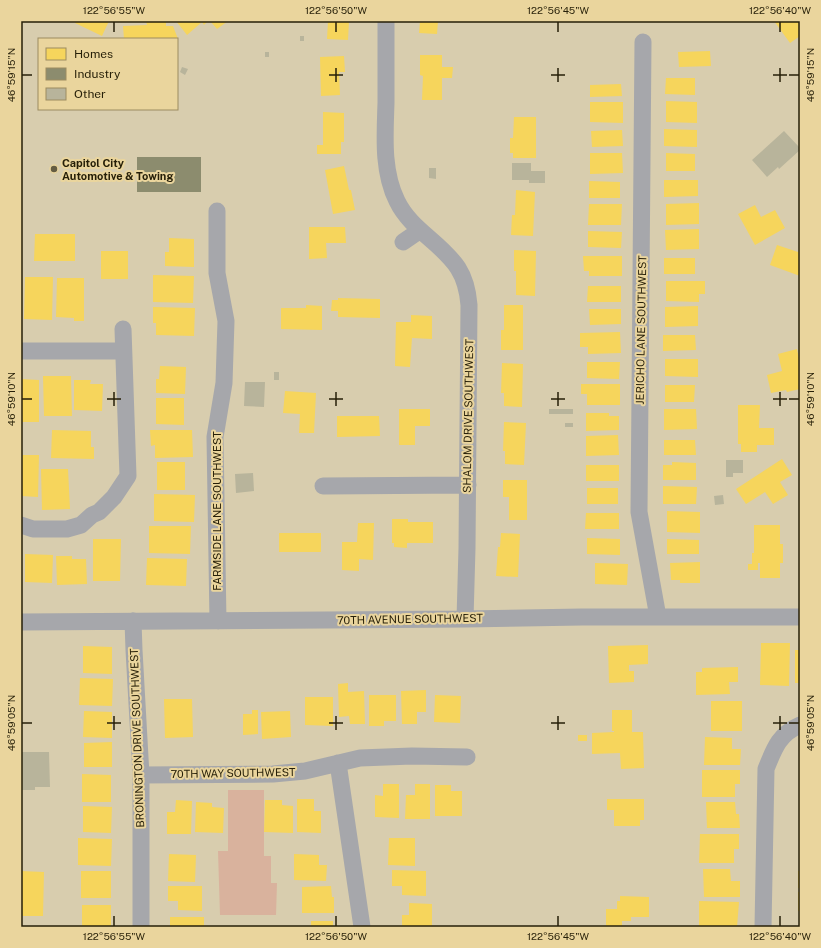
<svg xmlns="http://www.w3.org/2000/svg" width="821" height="948" font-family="'Public Sans',sans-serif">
	<rect width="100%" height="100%" fill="#d8cdae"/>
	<path fill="#d9b29d" d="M228,790H264V856H271V883H277L276,915H220L218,851H228Z"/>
	<path fill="#f6d55c" d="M76,21H109L102,36L75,23Z
		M146,21H166V26H173L178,39H124L123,26L147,25Z
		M176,21H208L204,25L202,22L187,35Z
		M210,21H228L217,29Z
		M328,21H349L348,40L327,39Z
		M420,21H438L437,34L419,33Z
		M774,21H800V36L790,43Z
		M710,51L711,66L679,67L678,52Z
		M420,55H442V67H453L452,78H442V100H422L423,76L420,75Z
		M344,56L345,72H339L340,95L321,96L320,57Z
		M666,78H695V95L665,94Z
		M621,84L622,96L590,97V85Z
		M666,101L697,102V123L666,122Z
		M590,102H623V123L590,122Z
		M323,112L344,113V142H341V154H317V145H323Z
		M514,117H536V158H513V153H510V138H513Z
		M664,129L697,130V147L664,146Z
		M622,130L623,146L592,147L591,131Z
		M590,153H622L623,173L590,174Z
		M666,153L695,154V171H666Z
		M344,166L349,190H351L355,210L333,214L325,170Z
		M664,180H698V196L664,197Z
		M589,181L620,182V198H589Z
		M516,190L535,192L533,236L511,235L512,215H515Z
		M699,203V224L666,225V204Z
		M589,204H622L621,225H588Z
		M755,205L761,217L775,210L785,228L755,245L738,214Z
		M309,227H345L346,243H326L327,258L309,259Z
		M699,229V249L666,250L665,230Z
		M588,231L622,232L621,248L588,247Z
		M35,234H75V261H34Z
		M169,238L194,239V267L165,266V252H169Z
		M777,245L798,252L800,248V276L770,265Z
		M514,250L536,251L535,296L516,295V271H514Z
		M101,251H128V279H101Z
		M583,256H622V276H589V271H584Z
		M664,258H695V274H664Z
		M153,275L194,276L193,303L153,302Z
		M25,277H53L52,320L24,319Z
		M57,278H84V321H74V318L56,317Z
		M666,281H705V294H699V302L666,301Z
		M588,286H621V302H587Z
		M338,298L380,299V318L338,317V311H331L332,300H338Z
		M306,305L322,306V330L281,329V308H306Z
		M504,305H523V350H501V330H504Z
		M698,306V326L665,327V307Z
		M153,307L195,308L194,336L156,335V323H153Z
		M589,309H621V324L590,325Z
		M411,315L432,316V339L412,338L410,367L395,366L396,322H411Z
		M620,332L621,353L588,354V347H580V333Z
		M663,335H695L696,350L663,351Z
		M797,349L800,363V389L787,392L786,390L771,393L767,375L782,371L778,354Z
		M665,359H698V377L665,376Z
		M587,362H620L619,379L587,378Z
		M502,363L523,364L522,407L504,406V393H501Z
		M160,366L186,367L185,394L156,393V379H159Z
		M43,376H71L72,416H44Z
		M21,379L39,380V422H21Z
		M74,380H91L90,384H103L102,411L74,410Z
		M581,384H620V405H587V394H581Z
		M665,385H695L694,402H665Z
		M285,391L316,393L314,433H299L300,414L283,413Z
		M156,398H184V425L156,424Z
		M738,405H760L759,428H774V445H757V452H741V444H738Z
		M399,409H430V426H415V445H399Z
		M664,409H696L697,429L664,430Z
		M586,413H609V416H619V430L586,431Z
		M337,416H379L380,436L337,437Z
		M504,422L526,423L524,465L505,464V451H503Z
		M52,430L91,431V447H94V459L51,458Z
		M150,430H192L193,457L155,458V445L151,446Z
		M618,435L619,455L586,456V436Z
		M664,440H695L696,455H664Z
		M21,455H39L38,497L21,496Z
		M782,459L792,475L780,482L788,495L773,504L765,492L746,504L736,489Z
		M157,462H185V490H157Z
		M672,462L696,463V480H663V465H672Z
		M586,465H619V481H586Z
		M41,469H68L70,509L42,510Z
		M503,480H527V520H509V497H503Z
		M663,486L697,487L696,504H663Z
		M587,488H618V504H587Z
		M154,494L195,495L194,522L154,521Z
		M667,511L700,512V533L667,532Z
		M586,513H619V529H585Z
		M392,519H408V522H433V543H407V548L394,547V543H392Z
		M358,523H374L373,560L359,559V571L342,570V542H357Z
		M754,525H780V544H783V563H780V578H760V563H758V570H748V564H752V553H754Z
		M149,526H191L190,554L149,553Z
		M279,533H321V552H279Z
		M501,533L520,534L518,577L496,576L498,547H500Z
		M587,538L620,539V555L587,554Z
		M93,539H121L120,581H93Z
		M667,539L699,540V554H667Z
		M25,554L53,555L52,583L25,582Z
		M56,556H72V559H86L87,584L57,585Z
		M147,558L187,559L186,586L146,585Z
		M700,562V583H680V580H671L670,563Z
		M595,563L628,564L627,585L595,584Z
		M761,643H790L789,686L760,685Z
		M648,645V664L629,665V671H634V682L609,683L608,646Z
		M83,646L112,647V674L83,673Z
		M795,650H800V683H795Z
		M738,667V682H729L730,694L696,695V672H702V668Z
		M80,678L113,679L112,706L79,705Z
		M348,683V692L364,691L365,724H350L349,716L339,717L338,684Z
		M426,690V712H417V724H402L401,691Z
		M369,695H396V721H384V726H369Z
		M435,695L461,696L460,723L434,722Z
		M305,697H333V726L305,725Z
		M164,699H192L193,737L165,738Z
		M711,701H742V731H711Z
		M252,710H258V734L243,735V714H252Z
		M612,710H632V732H643L644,768L621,769L620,753L592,754V733L614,732V731H612Z
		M84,711L112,712V738L83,737Z
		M290,711L291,737L262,739L261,712Z
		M578,735H587V741H578Z
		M705,737L732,738V749H741L740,765H704Z
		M112,742V767H84V743Z
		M702,770H740V784H735V797H702Z
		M82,774L111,775V802H82Z
		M383,784H399V818L375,817V795L383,796Z
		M415,784H430V819H405L406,795H415Z
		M435,785H451V791H462V816H435Z
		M297,799H314V811H321V833L297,832Z
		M607,799H644V820H640V826H614V810H607Z
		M176,800L192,801L191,834H167V812H175Z
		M265,800H282V805L293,806V833L264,832Z
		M196,802L212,803V807L224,808L223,833L195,832Z
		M706,802H735L736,814H739L740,828H707Z
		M83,806L112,807L111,833L83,832Z
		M700,834H739V849H734V863H699Z
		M78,838L112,839L111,866L78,865Z
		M389,838H415V866L388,865Z
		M169,854L196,855L195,882L168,881Z
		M294,854L319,855V865H327L326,881L294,880Z
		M703,869H730L731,881H740V897H704Z
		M392,870L426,871V896L402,895V886H392Z
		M21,871L44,872L43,916H21Z
		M81,871H111V898H81Z
		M798,871H800V888H798Z
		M168,886H202V911L178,910V901H168Z
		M331,886L332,897H334V913H302V887Z
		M798,892H800V911H798Z
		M620,896L649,897V917H631V921H622V927H606V909H617V901H620Z
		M699,901L739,902L737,927H699Z
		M409,903L432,904V927H402V915H409Z
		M82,905H111V927H82Z
		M170,917H204V927H170Z
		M311,921H333V927H311Z"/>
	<path fill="#8c8c6e" d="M137,157H201V192H137Z"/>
	<path fill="#b8b49b" d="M300,36H304V41H300Z
		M265,52H269V57H265Z
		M182,67L188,69L185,75L180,72Z
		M784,131L800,148V150L779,169L778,167L767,177L752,160Z
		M512,163H531V171H545V183H529V180H512Z
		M429,168H436V179L429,178Z
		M274,372H279V380H274Z
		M245,382H265L264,407L244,406Z
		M549,409H573V414H549Z
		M565,423H573V427H565Z
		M726,460H743V473H733V477H726Z
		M253,473L254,491L236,493L235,474Z
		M723,495L724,504L715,505L714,496Z
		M21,752H49L50,787H35V790H21Z"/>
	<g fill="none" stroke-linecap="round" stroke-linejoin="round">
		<path stroke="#a6a7ab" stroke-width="17" d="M386,21C386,48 386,76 386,103C385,135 382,171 397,201C411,230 441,242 458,268C465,279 468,292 469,305L467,548L465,619
			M643,42L639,512L658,617
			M217,211V273L226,321L224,383L215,437L218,621
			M403,242L419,231
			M21,351H123
			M323,486L468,485
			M21,525L33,529H67L81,525L92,515L99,512L114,497L128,476L123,329
			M133,621L134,650L141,775V927
			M21,622L465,619L582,617H800
			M338,763L362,927
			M141,775L273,774L305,771L360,758L412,756L467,757
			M763,927L766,769C774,749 779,734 800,725"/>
	</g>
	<path fill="none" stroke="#261f08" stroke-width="1.5" d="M114,22V32M336,22V32M558,22V32M780,22V32M336,68V82M558,68V82M780,68V82M22,75H32M329,75H343M551,75H565M773,75H787M789,75H799M114,392V406M336,392V406M558,392V406M780,392V406M22,399H32M107,399H121M329,399H343M551,399H565M773,399H787M789,399H799M114,716V730M336,716V730M558,716V730M780,716V730M22,723H32M107,723H121M329,723H343M551,723H565M773,723H787M789,723H799M114,916V926M336,916V926M558,916V926M780,916V926"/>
	<circle fill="#645c42" stroke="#ead59d" stroke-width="1.5" cx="54" cy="169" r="4"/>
	<g text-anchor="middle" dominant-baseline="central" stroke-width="4" stroke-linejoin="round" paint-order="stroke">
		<g font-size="11" font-weight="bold" fill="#261f08" stroke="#ead59d" text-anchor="start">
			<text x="62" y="163">Capitol City<tspan x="62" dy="13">Automotive &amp; Towing</tspan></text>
		</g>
		<g font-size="11" fill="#261f08" stroke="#ead59d">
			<text transform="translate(641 330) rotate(-89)">JERICHO LANE SOUTHWEST</text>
			<text transform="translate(468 416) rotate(-89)">SHALOM DRIVE SOUTHWEST</text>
			<text transform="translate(217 511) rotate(-90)">FARMSIDE LANE SOUTHWEST</text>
			<text transform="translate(410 619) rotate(-1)">70TH AVENUE SOUTHWEST</text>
			<text transform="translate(137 738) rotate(-92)">BRONINGTON DRIVE SOUTHWEST</text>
			<text transform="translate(233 773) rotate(-1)">70TH WAY SOUTHWEST</text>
		</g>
	</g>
	<rect width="821" height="948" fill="none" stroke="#ead59d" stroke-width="44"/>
	<rect x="38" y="38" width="140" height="72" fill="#ead59d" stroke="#9c8c61"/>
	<rect x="46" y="48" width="20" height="12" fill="#f6d55c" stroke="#9c8c61"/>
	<text x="74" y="58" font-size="12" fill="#261f08">Homes</text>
	<rect x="46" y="68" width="20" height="12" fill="#8c8c6e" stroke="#9c8c61"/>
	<text x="74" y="78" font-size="12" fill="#261f08">Industry</text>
	<rect x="46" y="88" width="20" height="12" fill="#b8b49b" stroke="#9c8c61"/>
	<text x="74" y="98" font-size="12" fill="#261f08">Other</text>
	<rect x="22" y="22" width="777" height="904" fill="none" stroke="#261f08" stroke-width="1.5"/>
	<g font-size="10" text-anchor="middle" fill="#261f08">
		<text x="114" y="14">122°56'55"W</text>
		<text x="336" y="14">122°56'50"W</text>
		<text x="558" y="14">122°56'45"W</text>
		<text x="780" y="14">122°56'40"W</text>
		<text transform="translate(11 75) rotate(-90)" y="4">46°59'15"N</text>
		<text transform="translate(810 75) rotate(-90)" y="4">46°59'15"N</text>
		<text transform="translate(11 399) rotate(-90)" y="4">46°59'10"N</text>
		<text transform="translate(810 399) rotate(-90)" y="4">46°59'10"N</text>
		<text transform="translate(11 723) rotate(-90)" y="4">46°59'05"N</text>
		<text transform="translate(810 723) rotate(-90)" y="4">46°59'05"N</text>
		<text x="114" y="940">122°56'55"W</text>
		<text x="336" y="940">122°56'50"W</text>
		<text x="558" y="940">122°56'45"W</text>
		<text x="780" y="940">122°56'40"W</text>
	</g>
</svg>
